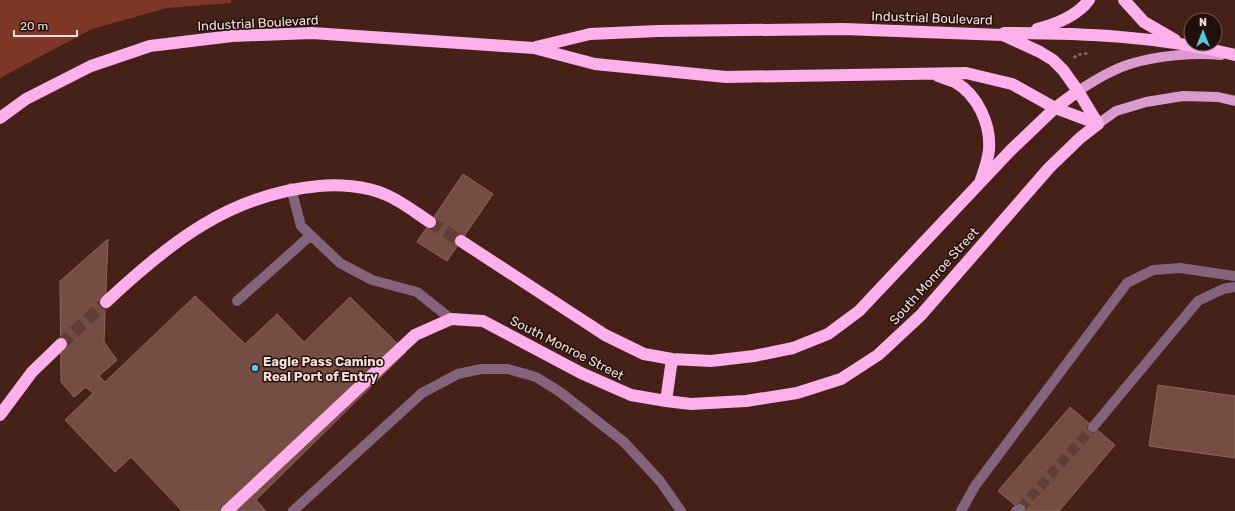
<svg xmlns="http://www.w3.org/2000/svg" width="1235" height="511" font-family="Rubik,sans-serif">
	<rect width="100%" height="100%" fill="#452118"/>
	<path fill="#7e3726" d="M0,0H231V3L167,8L92,29L0,78Z"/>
	<path fill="#754d43" stroke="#8e6459" d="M463,174L493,194L447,261L417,242Z
		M108,239L104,342L117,360L99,376L105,382L195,296L245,344L277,314L304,342L350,297L406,352L256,500L266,511H182L131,457L115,472L65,420L93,393L86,387L74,397L61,382L60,281Z
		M1158,385L1235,396V458L1149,446Z
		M1070,407L1115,445L1059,511H1022L998,491Z"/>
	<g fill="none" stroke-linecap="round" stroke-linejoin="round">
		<path stroke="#603d35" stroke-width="10" stroke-dasharray="10 5" stroke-linecap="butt" d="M1020,509L1093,427"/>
		<path stroke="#603d35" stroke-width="12" stroke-dasharray="12 6" stroke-linecap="butt" d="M430,222L461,241
			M61,344L106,302"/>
		<path stroke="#8e6f67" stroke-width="2.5" stroke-dasharray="3 3" stroke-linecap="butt" d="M1074,58L1076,55L1089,53"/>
		<path stroke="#83647c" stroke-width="10" d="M291,188L301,226L340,263L372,280L417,292L451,319
			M237,301L311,235
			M1093,427L1198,301L1223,289L1235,287
			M293,511L422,393L458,374L481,369H508L536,377L560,392L624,442L660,481L681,511
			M961,511L975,486L1127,283L1153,270L1180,268L1235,276
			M1016,511L1020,509"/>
		<path stroke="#da9acd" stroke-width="10" d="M1078,91C1094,81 1111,70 1130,64C1155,56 1195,52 1221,55
			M1098,124L1116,111L1146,102L1183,96L1218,97L1235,101"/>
		<path stroke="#fdb0ec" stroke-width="12" d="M1124,0L1144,22L1175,40
			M1037,29C1057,24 1077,16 1089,0
			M1004,33C1081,33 1160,36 1235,55
			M536,47L590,34L658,31L844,29L1003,35L1040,52L1053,60L1063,70L1078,91L1098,124
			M938,76C943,78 950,80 955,82C978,95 991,125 989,150C988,160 984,171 981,180
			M0,118L26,99L91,66L150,46L232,36L312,33L534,48L595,64L726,77L966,73L1012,84L1055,108L1098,124
			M461,241L605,335L644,354L672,359L711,361L754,356L793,348L828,334L859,311L1010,151L1055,108L1078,91
			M106,302C169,243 230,194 319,186C338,184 366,186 384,194C400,200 416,213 430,222
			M666,401L672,359
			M0,415L32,372L61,344
			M227,511L415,335L451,319L483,321L581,373L631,395L666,401L691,404L746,401L797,393L841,379L878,355L921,315L1049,168L1080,138L1098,124"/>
	</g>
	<circle fill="#57c9e2" stroke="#20100c" stroke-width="1.5" cx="255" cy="368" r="4"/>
	<g text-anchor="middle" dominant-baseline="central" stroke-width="3" stroke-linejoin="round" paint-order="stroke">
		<g font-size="13" fill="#f7ded8" stroke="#20100c">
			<text transform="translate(932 18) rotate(2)">Industrial Boulevard</text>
			<text transform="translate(258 23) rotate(-3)">Industrial Boulevard</text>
			<text transform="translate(934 276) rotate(-48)">South Monroe Street</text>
			<text transform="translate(567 348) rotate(27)">South Monroe Street</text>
		</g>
		<g font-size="13" font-weight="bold" fill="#f7ded8" stroke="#20100c" text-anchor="start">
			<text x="263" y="361">Eagle Pass Camino<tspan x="263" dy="15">Real Port of Entry</tspan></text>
		</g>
	</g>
	<g transform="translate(1203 32)"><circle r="19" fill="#20100c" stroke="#76625e"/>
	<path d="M0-3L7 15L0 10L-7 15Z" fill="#57c9e2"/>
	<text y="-6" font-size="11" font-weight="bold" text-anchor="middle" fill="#f7ded8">N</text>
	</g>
	<path d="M14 30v6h63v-6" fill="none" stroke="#f7ded8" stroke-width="2"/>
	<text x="20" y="30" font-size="12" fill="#f7ded8" stroke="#20100c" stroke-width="3" paint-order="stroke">20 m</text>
</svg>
